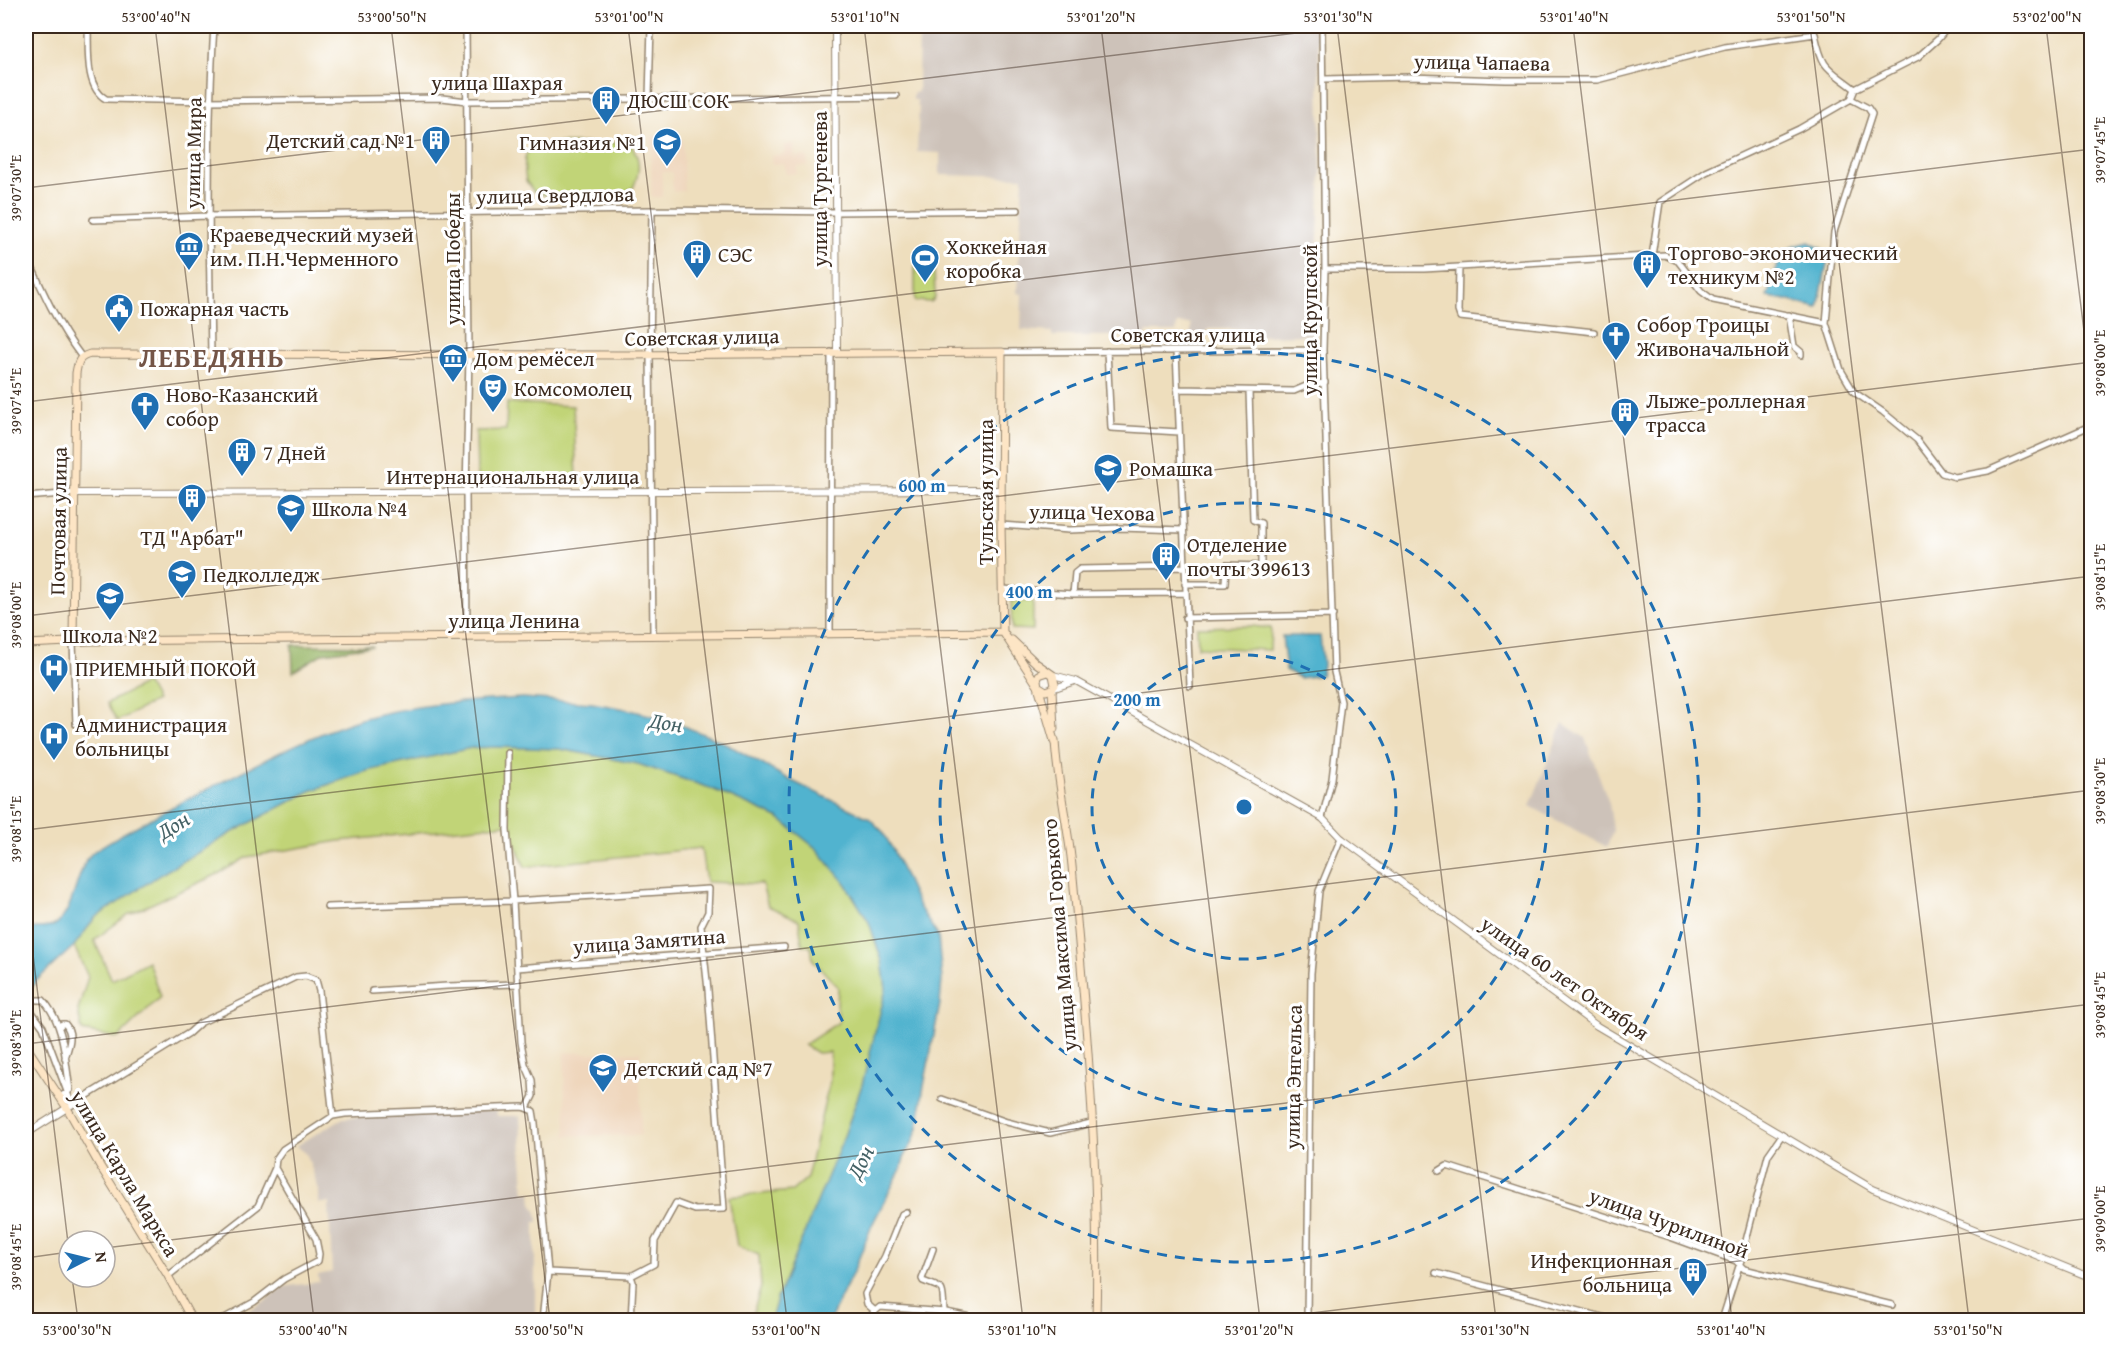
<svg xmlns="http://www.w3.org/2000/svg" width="2117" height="1346" font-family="'Gentium Book Plus',serif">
	<rect width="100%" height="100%" fill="#fff"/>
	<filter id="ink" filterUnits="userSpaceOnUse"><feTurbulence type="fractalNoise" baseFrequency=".0167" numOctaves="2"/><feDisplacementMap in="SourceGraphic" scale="12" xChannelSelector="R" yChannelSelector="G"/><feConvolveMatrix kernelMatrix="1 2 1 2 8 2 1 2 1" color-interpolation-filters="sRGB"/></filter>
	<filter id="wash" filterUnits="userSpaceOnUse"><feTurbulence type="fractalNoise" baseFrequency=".008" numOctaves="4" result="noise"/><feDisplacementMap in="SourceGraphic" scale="24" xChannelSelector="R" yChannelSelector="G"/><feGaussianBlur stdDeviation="1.35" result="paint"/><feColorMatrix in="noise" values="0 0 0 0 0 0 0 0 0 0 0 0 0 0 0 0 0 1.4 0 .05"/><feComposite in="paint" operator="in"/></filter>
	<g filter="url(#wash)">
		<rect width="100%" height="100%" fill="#eedebd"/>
		<path fill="#efd6bc" d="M660,135L661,163L672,162V140L683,139L684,191L673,192L672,172H662V197H652L651,136Z
			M794,144L795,157L807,156L808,165L796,167L797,173L786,174L784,163L772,164L771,156L784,154V145Z
			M640,1052L641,1135L566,1136L564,1053Z"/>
		<path fill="#cdc2b9" d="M931,26H1318L1321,171L1316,278V332L1314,335L1250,336L1246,329H1208L1203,337H1191V324H1177L1176,332H1147L1146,336H1052V332L1021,330L1022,294L1017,293L1023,177L940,175V153L917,152L919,107L917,106V100H913V93L918,92L919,27Z
			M1563,723L1585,738L1609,803L1613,830L1607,847L1530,806Z
			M496,1110L497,1116H520L524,1192H531L532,1203L537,1213L538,1222H535V1320H232L267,1300L282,1287L319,1282L318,1275L332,1272L329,1203H319V1190L307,1155L296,1146L343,1118Z"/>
		<path fill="#c1d477" stroke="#7e7f4a" stroke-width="1.5" d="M552,143H624L631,145C641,158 640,173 633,188L620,195L550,196L534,192L526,181C522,155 524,145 552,143Z
			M918,263H930L934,267L935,298L931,302L916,301L915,299V267Z
			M507,403L573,406L577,477L477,478L476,431L506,430Z
			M1011,601H1033V630L1012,629Z
			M1251,626L1271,628L1270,650L1198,647L1197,627Z
			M146,683L156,701L117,721L107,703Z
			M495,747L560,749L638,764L710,788L778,818L817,849L845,883L869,922L882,961L886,989L880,1017L862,1085L842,1142L777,1299L771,1320H728L729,1314L753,1313L761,1287L759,1255L737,1246L729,1197L792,1191L807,1178L830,1080V1052L817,1053L804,1045L839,1022L837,1006L838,987L813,960L811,947L802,945L799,920L768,906L762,884L706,882L701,848L525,867L507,824L339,841L247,857L218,874L129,914L94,940L112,980L148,961L160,997L118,1038L82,1031L78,1010L88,977L74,946L95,918L161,874L233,832L310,791L367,771L471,748Z"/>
		<path fill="#98b668" stroke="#6a7043" stroke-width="1.5" d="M292,646L293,645L373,646L323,653L293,672Z"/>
		<path fill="#51b3cf" stroke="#466e76" stroke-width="1.5" d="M1809,242L1824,250L1828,259L1818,308L1782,299L1767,297C1773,282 1777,257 1790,248C1795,245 1803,244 1809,242Z
			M1282,636H1320L1323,665L1321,675L1300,678L1286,670Z
			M523,698L592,703L626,709L669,720L725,743L790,780L869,818L883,832L893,850L918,905L938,936L942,980L940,1004L923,1091L918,1128L911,1146L905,1154L901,1169L872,1225L855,1268L830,1320H771L777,1299L842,1142L862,1085L886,989L882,961L869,922L845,883L817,849L778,818L710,788L638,764L560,749L495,747L471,748L367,771L310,791L233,832L161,874L95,918L74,946L37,980L26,996V929C33,927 45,929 53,926C75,916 75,868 93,852C103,845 114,839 124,833C148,820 172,807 196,795C250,768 304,737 361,719C414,704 469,701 523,698Z"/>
	</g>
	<g filter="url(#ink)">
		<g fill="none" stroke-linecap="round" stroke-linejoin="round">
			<g stroke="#94846e" stroke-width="8">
				<path id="minor" d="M88,26C89,47 84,87 106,99L209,101L442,98L467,101L896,96
					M466,26L469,355L466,492L467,636
					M1322,26L1325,269L1323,350L1334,672L1341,702L1332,779L1322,818
					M1324,79L1409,77L1506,80H1597L1725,47L1815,34C1823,71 1827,67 1855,89
					M649,97L651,26
					M1851,99L1868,108L1872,114L1834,232L1826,323L1841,370L1854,392L1883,412L1917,440L1942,473L1955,477L1988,471L2092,425
					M652,210L650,355L653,635
					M93,220L208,216L652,210L836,212L1018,210
					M26,254C42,290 57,324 81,356
					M1652,256L1660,202L1706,172L1799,129L1851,99L1855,89L1918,57L1938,39L1949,26
					M1459,267L1458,311L1460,317L1594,332
					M1325,269H1424L1665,255L1678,261L1701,291L1713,300L1826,323
					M1789,315L1794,346L1801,352V355
					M1107,351L1111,428L1179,432
					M1176,351L1190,686
					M1002,352L1323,350
					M211,354C209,244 207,135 214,26
					M1177,389L1294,391L1306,386L1325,382
					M26,497L75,493
					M1001,525L1069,530L1120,528L1183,530
					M1185,584H1225L1226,565L1261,566V523L1253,520L1249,391
					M1002,589L1073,594L1185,593
					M1073,594L1075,573L1080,569L1184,567
					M1185,618L1333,615
					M830,633L831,352
					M73,642L76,724
					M508,753L507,830L513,901L709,889L708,912L701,926L708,990L724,1209L695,1210L676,1203L655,1241L654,1264L631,1276
					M327,907L513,901L521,1042L525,1064L532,1080L533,1096L527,1108
					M517,968L784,947
					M372,991L447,986L518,984
					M37,1000H43C65,1024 65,1060 70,1090L60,1097
					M26,1004L43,1027L72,1105
					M59,1027L62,1024H65C74,1034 69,1046 65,1058
					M942,1099L1007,1122L1050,1133L1091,1123
					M67,1108L189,1033L200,1023L296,977L306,976L316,980L319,991L333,1116
					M1439,1171L1447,1166L1670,1237L1736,1261L1744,1269L1892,1305
					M933,1249L922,1279L923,1281C946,1290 942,1285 944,1311
					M548,1272L631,1276L633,1282L631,1320
					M1436,1273L1614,1320
					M168,1276L258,1206L275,1168L276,1159L283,1149L333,1116L345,1114L523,1107L533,1111L535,1123L548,1272L543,1320
					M875,1311L867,1304L865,1294L885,1256L902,1214L906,1212
					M221,1320L254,1302L284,1279L318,1261L319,1254L316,1239L275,1168
					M872,1320V1314L880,1307L946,1312L984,1320
					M1307,1320L1311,973L1319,891L1341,838
					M1722,1320L1741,1260L1768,1155L1782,1135"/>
			</g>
			<g stroke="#94846e" stroke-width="8">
				<path id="tertiary" d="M835,26L837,352
					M75,493L1001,490
					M1053,675L1076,681L1322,818L1341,838L1597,1026L1873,1189L2092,1278
					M1052,689L1075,681
					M26,1134L67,1108"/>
			</g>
			<g stroke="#94846e" stroke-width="9">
				<path id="secondary" d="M1012,640L1036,663L1053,675L1055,685L1052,689L1046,691L1038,686L1037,680L1039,675L1048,672
					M73,642L76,373C78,361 79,357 90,354L628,355L1002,352L1001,525L1003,632L1038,686L1055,744
					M26,644L90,641L1003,632
					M1052,689L1054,729
					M1055,740C1057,782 1068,824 1072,866C1086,1016 1100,1170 1096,1320
					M26,1046L67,1108L100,1166L168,1276L192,1320"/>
			</g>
			<use href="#minor" stroke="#fff" stroke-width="5"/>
			<use href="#tertiary" stroke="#fff" stroke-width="6"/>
			<use href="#secondary" stroke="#fde5c5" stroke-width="7"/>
		</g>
	</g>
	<path fill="none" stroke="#3b2a1e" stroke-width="1.5" stroke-opacity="0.45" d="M155,26L314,1320M391,26L550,1320M628,26L787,1320M864,26L1023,1320M1101,26L1260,1320M1337,26L1496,1320M1573,26L1732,1320M1810,26L1969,1320M2046,26L2092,395M26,188L1353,26M26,402L2092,149M26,616L2092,362M26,830L2092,576M26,897L69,1251M26,1044L2092,790M105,1248L2092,1004M26,1258L69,1252M72,1277L78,1320M1254,1320L2092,1218"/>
	<g fill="none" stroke="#1f6fb2" stroke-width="3" stroke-dasharray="10 8">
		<circle cx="1244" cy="807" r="152"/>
		<circle cx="1244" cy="807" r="304"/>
		<circle cx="1244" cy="807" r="455"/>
	</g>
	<defs>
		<g id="building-pin" transform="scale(1.5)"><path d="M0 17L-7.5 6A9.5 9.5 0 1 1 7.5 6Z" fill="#1f6fb2" stroke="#fff"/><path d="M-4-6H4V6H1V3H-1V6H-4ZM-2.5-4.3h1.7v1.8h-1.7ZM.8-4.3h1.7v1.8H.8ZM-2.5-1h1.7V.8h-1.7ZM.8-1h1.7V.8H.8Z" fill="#fff"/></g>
		<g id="school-pin" transform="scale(1.5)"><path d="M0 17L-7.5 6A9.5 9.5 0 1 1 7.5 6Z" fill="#1f6fb2" stroke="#fff"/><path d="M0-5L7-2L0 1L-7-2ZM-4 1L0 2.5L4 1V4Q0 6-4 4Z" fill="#fff"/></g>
		<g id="museum-pin" transform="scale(1.5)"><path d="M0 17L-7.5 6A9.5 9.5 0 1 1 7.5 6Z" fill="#1f6fb2" stroke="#fff"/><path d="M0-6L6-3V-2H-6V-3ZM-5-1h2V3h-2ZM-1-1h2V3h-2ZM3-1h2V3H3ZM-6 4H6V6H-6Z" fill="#fff"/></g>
		<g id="stadium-pin" transform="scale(1.5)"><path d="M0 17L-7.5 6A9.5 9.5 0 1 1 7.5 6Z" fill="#1f6fb2" stroke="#fff"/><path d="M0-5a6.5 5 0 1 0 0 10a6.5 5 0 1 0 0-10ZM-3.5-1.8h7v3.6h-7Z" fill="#fff"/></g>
		<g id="civic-pin" transform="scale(1.5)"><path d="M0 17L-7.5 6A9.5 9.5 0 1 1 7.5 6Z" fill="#1f6fb2" stroke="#fff"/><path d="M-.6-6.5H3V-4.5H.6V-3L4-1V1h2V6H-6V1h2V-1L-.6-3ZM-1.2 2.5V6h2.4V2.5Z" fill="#fff"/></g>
		<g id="church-pin" transform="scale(1.5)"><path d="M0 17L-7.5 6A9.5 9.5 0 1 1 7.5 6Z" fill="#1f6fb2" stroke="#fff"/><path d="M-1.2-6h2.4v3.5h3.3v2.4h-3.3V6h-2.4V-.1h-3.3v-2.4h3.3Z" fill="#fff"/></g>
		<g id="theatre-pin" transform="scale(1.5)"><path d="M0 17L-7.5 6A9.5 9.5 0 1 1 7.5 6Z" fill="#1f6fb2" stroke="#fff"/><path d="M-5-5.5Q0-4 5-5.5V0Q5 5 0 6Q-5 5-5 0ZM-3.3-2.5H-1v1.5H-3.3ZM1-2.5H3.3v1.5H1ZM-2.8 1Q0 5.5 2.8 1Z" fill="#fff"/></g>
		<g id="university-pin" transform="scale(1.5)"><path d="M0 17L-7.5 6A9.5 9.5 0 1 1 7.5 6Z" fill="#1f6fb2" stroke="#fff"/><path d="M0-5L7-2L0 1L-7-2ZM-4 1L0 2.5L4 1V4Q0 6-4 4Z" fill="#fff"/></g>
		<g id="hospital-pin" transform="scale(1.5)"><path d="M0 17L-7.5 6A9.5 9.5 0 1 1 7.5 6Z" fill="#1f6fb2" stroke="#fff"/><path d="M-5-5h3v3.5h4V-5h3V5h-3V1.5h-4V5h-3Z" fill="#fff"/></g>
	</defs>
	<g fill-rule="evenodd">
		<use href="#building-pin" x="606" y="100"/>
		<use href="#building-pin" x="436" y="140"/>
		<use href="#school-pin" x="667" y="142"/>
		<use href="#museum-pin" x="189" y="246"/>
		<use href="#building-pin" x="697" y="254"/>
		<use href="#stadium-pin" x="925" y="258"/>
		<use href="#building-pin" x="1647" y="264"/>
		<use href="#civic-pin" x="119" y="308"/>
		<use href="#church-pin" x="1616" y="336"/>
		<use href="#museum-pin" x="453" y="358"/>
		<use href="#theatre-pin" x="493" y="388"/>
		<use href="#church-pin" x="145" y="406"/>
		<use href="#building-pin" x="1625" y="412"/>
		<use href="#building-pin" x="242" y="452"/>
		<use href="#school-pin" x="1108" y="468"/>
		<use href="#building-pin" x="192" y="498"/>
		<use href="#school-pin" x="291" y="508"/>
		<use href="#building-pin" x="1166" y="556"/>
		<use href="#university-pin" x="182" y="574"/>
		<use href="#school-pin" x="110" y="596"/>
		<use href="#hospital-pin" x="54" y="668"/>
		<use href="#hospital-pin" x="54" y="736"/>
		<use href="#school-pin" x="603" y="1068"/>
		<use href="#building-pin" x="1693" y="1272"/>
	</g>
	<g text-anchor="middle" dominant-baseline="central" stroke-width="6" stroke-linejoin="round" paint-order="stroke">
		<g font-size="21" fill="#3b2a1e" stroke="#fff">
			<text transform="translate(1482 62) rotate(1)">улица Чапаева</text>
			<text x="497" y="82">улица Шахрая</text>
			<text transform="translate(193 153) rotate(-89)">улица Мира</text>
			<text transform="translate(819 189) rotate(-90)">улица Тургенева</text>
			<text transform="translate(555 195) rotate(-1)">улица Свердлова</text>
			<text transform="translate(452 259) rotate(-90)">улица Победы</text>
			<text transform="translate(1309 320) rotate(-90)">улица Крупской</text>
			<text x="1188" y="334">Советская улица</text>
			<text transform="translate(702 337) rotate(-1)">Советская улица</text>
			<text x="513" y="476">Интернациональная улица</text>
			<text transform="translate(985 492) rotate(-90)">Тульская улица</text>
			<text transform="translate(1092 512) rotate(1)">улица Чехова</text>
			<text transform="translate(58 521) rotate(-89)">Почтовая улица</text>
			<text x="514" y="620">улица Ленина</text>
			<text transform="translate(1059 935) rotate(-95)">улица Максима Горького</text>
			<text transform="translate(649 941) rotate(-4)">улица Замятина</text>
			<text transform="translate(1565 978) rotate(35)">улица 60 лет Октября</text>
			<text transform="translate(1293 1077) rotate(-89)">улица Энгельса</text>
			<text transform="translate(125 1173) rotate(59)">улица Карла Маркса</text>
			<text transform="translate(1669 1223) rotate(20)">улица Чурилиной</text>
		</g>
		<g font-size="21" fill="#3b2a1e" stroke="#fff" text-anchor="start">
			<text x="627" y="100">ДЮСШ СОК</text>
			<text x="415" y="140" text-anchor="end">Детский сад №1</text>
			<text x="646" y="142" text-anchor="end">Гимназия №1</text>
			<text x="210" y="234">Краеведческий музей<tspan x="210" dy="24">им. П.Н.Черменного</tspan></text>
			<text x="946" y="246">Хоккейная<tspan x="946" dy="24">коробка</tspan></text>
			<text x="1668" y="252">Торгово-экономический<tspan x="1668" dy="24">техникум №2</tspan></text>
			<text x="718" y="254">СЭС</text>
			<text x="140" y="308">Пожарная часть</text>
			<text x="1637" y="324">Собор Троицы<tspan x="1637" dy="24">Живоначальной</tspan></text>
			<text x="474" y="358">Дом ремёсел</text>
			<text x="514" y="388">Комсомолец</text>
			<text x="166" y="394">Ново-Казанский<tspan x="166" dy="24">собор</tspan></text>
			<text x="1646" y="400">Лыже-роллерная<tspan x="1646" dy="24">трасса</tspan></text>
			<text x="263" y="452">7 Дней</text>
			<text x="1129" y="468">Ромашка</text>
			<text x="312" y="508">Школа №4</text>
			<text x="192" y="537" text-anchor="middle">ТД "Арбат"</text>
			<text x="1187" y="544">Отделение<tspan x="1187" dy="24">почты 399613</tspan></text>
			<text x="203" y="574">Педколледж</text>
			<text x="110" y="635" text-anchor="middle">Школа №2</text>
			<text x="75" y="668">ПРИЕМНЫЙ ПОКОЙ</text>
			<text x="75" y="724">Администрация<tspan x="75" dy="24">больницы</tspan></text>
			<text x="624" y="1068">Детский сад №7</text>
			<text x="1672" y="1260" text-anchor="end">Инфекционная<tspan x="1672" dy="24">больница</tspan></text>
		</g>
		<g font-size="22" font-style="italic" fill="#446165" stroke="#fff">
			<text transform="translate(666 722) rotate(9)">Дон</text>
			<text transform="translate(173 825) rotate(-32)">Дон</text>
			<text transform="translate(860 1162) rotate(-63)">Дон</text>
		</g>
		<g font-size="27" font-weight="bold" letter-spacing="1.5" fill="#745547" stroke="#fff">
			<text x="212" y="357">ЛЕБЕДЯНЬ</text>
		</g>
	</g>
	<circle cx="1244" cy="807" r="9" fill="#1f6fb2" stroke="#fff" stroke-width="3"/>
	<g font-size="18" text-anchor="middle" font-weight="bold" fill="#1f6fb2" stroke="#fff" stroke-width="6" stroke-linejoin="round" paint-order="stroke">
		<text x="922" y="492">600 m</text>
		<text x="1029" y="598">400 m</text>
		<text x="1137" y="706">200 m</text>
	</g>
	<rect width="2117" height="1346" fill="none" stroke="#fff" stroke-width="66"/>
	<g transform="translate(87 1259) rotate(83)"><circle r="28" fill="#ffffff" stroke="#b1aaa5" stroke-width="1.5"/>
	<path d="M0-4.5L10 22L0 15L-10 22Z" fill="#1f6fb2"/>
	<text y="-9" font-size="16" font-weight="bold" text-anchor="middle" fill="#3b2a1e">N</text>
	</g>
	<rect x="33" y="33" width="2051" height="1280" fill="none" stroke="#3b2a1e" stroke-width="2"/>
	<g font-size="15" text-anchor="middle" fill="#3b2a1e">
		<text x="156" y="22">53°00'40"N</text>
		<text x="392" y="22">53°00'50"N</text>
		<text x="629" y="22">53°01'00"N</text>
		<text x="865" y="22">53°01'10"N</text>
		<text x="1101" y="22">53°01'20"N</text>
		<text x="1338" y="22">53°01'30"N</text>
		<text x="1574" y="22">53°01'40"N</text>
		<text x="1811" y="22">53°01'50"N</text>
		<text x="2047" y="22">53°02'00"N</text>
		<text transform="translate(2100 150) rotate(-90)" y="5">39°07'45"E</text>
		<text transform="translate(16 188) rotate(-90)" y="5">39°07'30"E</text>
		<text transform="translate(2100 363) rotate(-90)" y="5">39°08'00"E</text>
		<text transform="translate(16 401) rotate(-90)" y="5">39°07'45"E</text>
		<text transform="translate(2100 577) rotate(-90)" y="5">39°08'15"E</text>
		<text transform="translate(16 615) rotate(-90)" y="5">39°08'00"E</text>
		<text transform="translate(2100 791) rotate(-90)" y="5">39°08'30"E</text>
		<text transform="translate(16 829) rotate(-90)" y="5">39°08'15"E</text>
		<text transform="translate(2100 1005) rotate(-90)" y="5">39°08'45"E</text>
		<text transform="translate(16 1043) rotate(-90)" y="5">39°08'30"E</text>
		<text transform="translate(2100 1219) rotate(-90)" y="5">39°09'00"E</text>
		<text transform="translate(16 1257) rotate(-90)" y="5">39°08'45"E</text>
		<text x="77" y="1335">53°00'30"N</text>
		<text x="313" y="1335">53°00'40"N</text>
		<text x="549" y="1335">53°00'50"N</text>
		<text x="786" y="1335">53°01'00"N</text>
		<text x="1022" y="1335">53°01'10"N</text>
		<text x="1259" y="1335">53°01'20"N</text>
		<text x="1495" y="1335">53°01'30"N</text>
		<text x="1731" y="1335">53°01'40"N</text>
		<text x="1968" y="1335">53°01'50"N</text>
	</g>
</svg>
